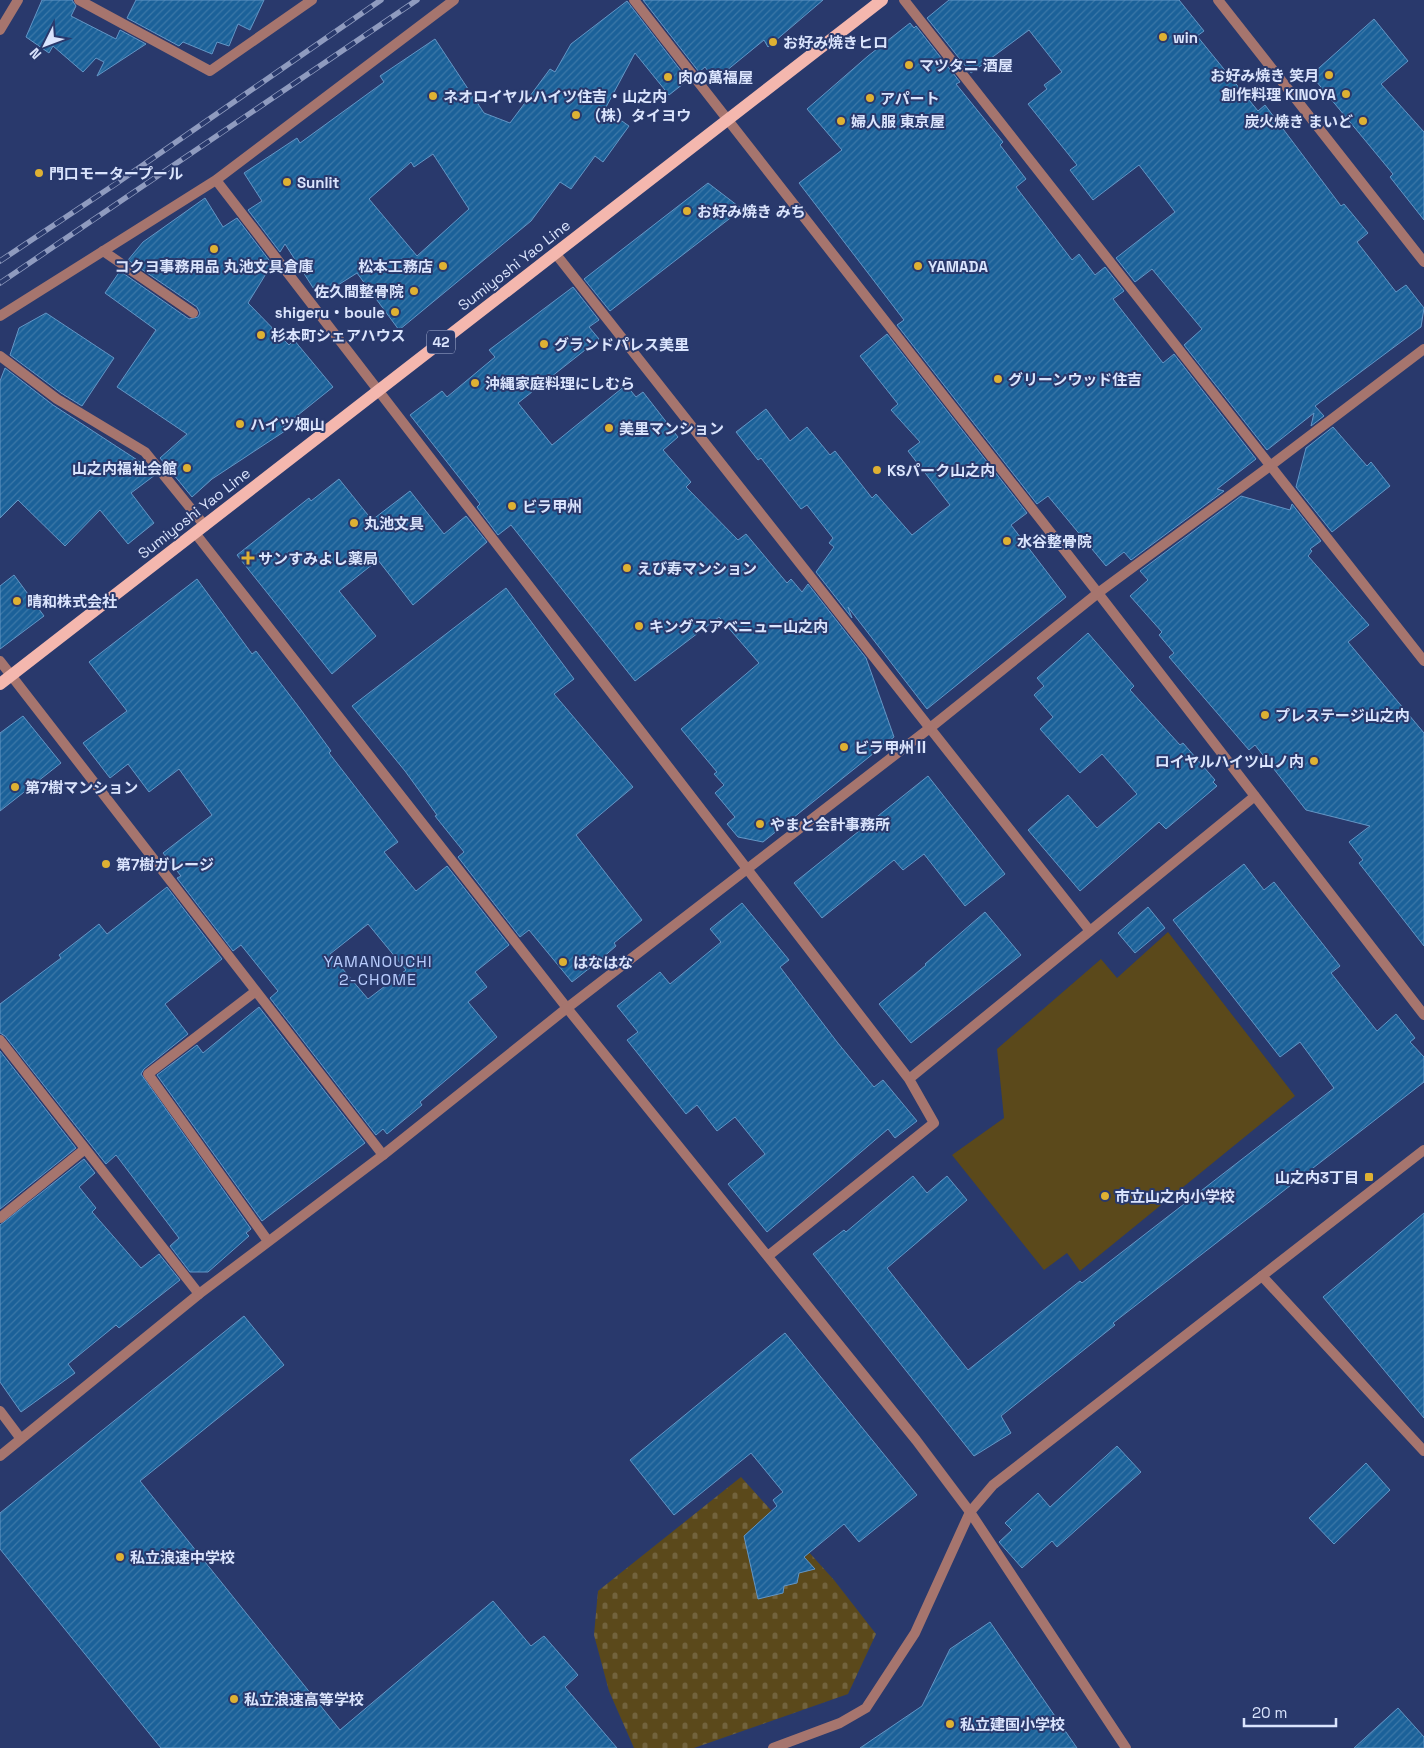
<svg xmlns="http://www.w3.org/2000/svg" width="1424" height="1748" font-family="'Space Grotesk','Noto Sans JP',sans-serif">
	<defs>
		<pattern id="cemetery-stones" width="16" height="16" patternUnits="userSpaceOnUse" patternTransform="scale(1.25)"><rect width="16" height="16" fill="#5b491b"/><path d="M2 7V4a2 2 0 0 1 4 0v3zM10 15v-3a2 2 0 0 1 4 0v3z" fill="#72633d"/></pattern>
		<pattern id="building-hatch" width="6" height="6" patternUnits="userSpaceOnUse" patternTransform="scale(1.25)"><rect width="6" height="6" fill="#1b6199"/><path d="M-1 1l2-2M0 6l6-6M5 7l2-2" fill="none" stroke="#3c78a8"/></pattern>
	</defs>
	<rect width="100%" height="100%" fill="#29396c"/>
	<path fill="url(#cemetery-stones)" d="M741,1477L834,1580L876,1634L848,1694L694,1748H634L609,1691L594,1635L598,1591Z"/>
	<path fill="#5b491b" d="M1168,932L1295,1096L1080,1271L1067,1253L1044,1270L952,1155L1004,1118L997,1049L1101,959L1117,978Z"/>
	<path fill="url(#building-hatch)" stroke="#6396c6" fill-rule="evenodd" d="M42,0H72L76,6L71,16L116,39L120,30L146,44L97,76L104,62L96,58L83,72L53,46L49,53L26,37Z
		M136,0H264L250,30L238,24L229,46L217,42L212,54L183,42L179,46L127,18Z
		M643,0H823L768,47L764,40L715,80L705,67L699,72Z
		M949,0H1179L1204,31L1197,36L1258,111L1265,105L1341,206L1344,204L1368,233L1357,242L1396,292L1406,285L1424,308L1421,327L1315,406L1324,416L1311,426L1314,413L1267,450L1184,345L1202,329L1152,269L1135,282L1116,258L1175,212L1139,165L1093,200L1070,170L1077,165L1028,104L1047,89L1044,85L1062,72L1029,30L971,73L927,18Z
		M627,1L688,80L669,95L635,53L605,109L629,126L603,162L595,156L571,189L560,182L531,221L399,330L357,273L319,297L285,244L280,252L248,210L262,201L244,173L297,138L300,143L384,82L380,76L435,39L484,113L510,123L550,69L555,72L571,44ZM433,154L469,209L417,256L369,199L411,162L414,167Z
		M1374,19L1408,61L1381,84L1424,132V220L1390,177L1393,174L1311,75Z
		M910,23L914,28L916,26L960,82L956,84L1003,142L1000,145L1026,179L1016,187L1072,260L1079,254L1095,275L1105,267L1124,291L1113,299L1163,363L1174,354L1256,459L1217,489L1224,491L1131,560L1124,552L1106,566L1048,496L1037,504L897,325L904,320L799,183L842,150L807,109L868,56Z
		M708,183L742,209L610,311L584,279Z
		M205,198L223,227L237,218L272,264L248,303L289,345L294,340L333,387L283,427L285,431L212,479L192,497L160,458L187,434L117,387L156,330L105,293L120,271L189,319L198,317L200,313L197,307L128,260L143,242Z
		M573,287L599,320L589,327L599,339L518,403L552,445L626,385L636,397L643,392L678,437L663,450L691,482L686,487L738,540L746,534L787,583L791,579L802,592L808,584L866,658L894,737L763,842L738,837L727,824L735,817L715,793L724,785L714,774L717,772L681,729L759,663L719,617L635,681L511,525L498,535L477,507L480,504L410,415L442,391L447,397L495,357L489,350Z
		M46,313L114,358L82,406L61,393L10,355L19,328Z
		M887,334L1027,513L1011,525L1066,597L927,709L848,607L852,618L816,572L834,547L829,543L833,538L807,505L801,509L761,458L758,460L736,432L766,409L790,441L807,427L830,455L835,451L872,498L876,494L912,535L950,505L908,451L920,442L891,410L898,404L860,356Z
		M5,368L53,405L148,467L155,475L131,493L154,523L128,544L100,510L65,546L18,500L0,518V381Z
		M1333,427L1367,466L1371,462L1390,486L1332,532L1296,487L1306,448Z
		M339,479L372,520L410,491L444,534L466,516L487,542L413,605L378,560L339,591L376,636L332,674L237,555L309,498L311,501Z
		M1241,496L1290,510L1292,504L1321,541L1310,549L1312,551L1308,556L1369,625L1348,642L1424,733V946L1359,863L1363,860L1349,842L1370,826L1306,810L1255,745L1249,750L1169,657L1174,653L1159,635L1162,632L1130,596L1148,580L1140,571Z
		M14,575L44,616L0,649V586Z
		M197,579L252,654L256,651L298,706L331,751L329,753L398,842L384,852L416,891L447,866L509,945L475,972L487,987L468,1002L497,1037L420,1102L422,1105L387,1134L383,1129L376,1135L270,998L278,991L241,945L233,951L177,878L181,876L163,853L212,815L179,769L149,792L128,764L110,778L83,743L127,711L89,662ZM368,924L406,970L368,999L330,954Z
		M506,588L574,679L554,694L633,787L576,835L642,920L614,943L616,946L601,959L572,982L529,930L520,937L458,857L464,852L435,816L437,815L405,771L352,706Z
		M1088,633L1134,686L1130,690L1180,745L1183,743L1215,780L1213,782L1217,786L1166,829L1159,822L1080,891L1028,830L1068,795L1097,828L1137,794L1102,754L1080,773L1040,729L1053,717L1034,695L1044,686L1037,678Z
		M23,716L61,763L0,811V733Z
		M928,776L1005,874L965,906L924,854L903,870L894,860L822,918L794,883Z
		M1244,864L1264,890L1274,882L1340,966L1331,973L1377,1031L1396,1014L1415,1038L1410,1042L1424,1057V1082L1113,1323L1115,1325L1001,1416L1011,1433L974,1456L813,1254L844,1230L846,1232L913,1176L927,1193L947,1176L967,1200L887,1268L968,1370L1080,1281L1082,1283L1334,1088L1300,1042L1280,1057L1173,920Z
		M167,887L222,959L165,1004L188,1034L144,1069L141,1074L251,1229L246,1233L249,1236L208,1272H190L170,1246L179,1238L116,1155L106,1164L5,1036L0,1033V1004L61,958L59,955L99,924L107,934Z
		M742,903L789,960L780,967L837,1042L874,1087L883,1080L917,1121L895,1138L888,1129L767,1232L728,1184L765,1154L735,1117L717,1131L697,1105L686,1114L627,1040L638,1032L617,1006L660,972L670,984L721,942L710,929Z
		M1148,907L1165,928L1135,953L1118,933Z
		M985,912L1021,955L911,1043L879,1004L926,965L925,964Z
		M259,1007L365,1143L262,1221L157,1075L197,1045L203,1053Z
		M0,1051L76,1148L0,1209Z
		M84,1159L95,1173L79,1187L96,1208L92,1212L141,1268L159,1254L180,1280L119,1328L116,1325L68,1364L75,1373L21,1412L0,1382V1225Z
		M1424,1213V1418L1323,1297Z
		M244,1316L284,1365L140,1481L340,1730L493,1601L531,1646L544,1636L578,1675L565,1687L617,1748H161L0,1549V1513Z
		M785,1333L917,1495L859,1542L844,1524L804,1557L815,1569L799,1573L797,1583L784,1586L783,1593L758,1599L744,1536L777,1506L773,1500L783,1492L751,1453L674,1515L630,1460Z
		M1117,1446L1141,1472L1057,1547L1052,1541L1022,1568L999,1542L1012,1530L1005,1523L1038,1493L1050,1507Z
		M1366,1463L1390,1490L1334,1544L1309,1518Z
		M990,1622L1077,1748H860L922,1706L950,1649Z
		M1398,1708L1424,1737V1748H1354Z"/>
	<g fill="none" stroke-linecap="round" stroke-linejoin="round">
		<path stroke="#a6756e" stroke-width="10" d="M103,251L193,313"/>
		<path stroke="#a6756e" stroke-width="10" d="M79,0L210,71L312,0
			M634,0L1098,593L1424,1015
			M904,0L1424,661
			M0,30L18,0
			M216,180L909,1079L934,1123L768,1256
			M555,253L1090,931
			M0,316L216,180L454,0
			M0,356L57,399L145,452L205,526
			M195,533L567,1008L916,1440L970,1512L1126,1748
			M0,661L383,1155
			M256,991L148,1074L268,1241
			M0,1040L199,1294
			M909,1079L1255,796
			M0,1218L85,1149
			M1262,1276L1424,1451"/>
		<path stroke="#a6756e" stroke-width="10" d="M1218,0L1424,262
			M0,1411L21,1439
			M0,1456L199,1294L383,1155L567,1008L935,724L1098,593L1270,466L1424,349
			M773,1748L840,1723L866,1708L915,1633L970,1512L993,1485L1424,1150"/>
		<path stroke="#f4b7ae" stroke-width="12" d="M0,684L882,0"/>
		<g stroke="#8f9bbf" stroke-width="5.5">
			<path id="rail" d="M0,261L117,183L381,0
				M0,283L417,0"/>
		</g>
		<use href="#rail" stroke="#29396c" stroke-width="4" stroke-dasharray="11" stroke-linecap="butt"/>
	</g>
	<g fill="#deb133" stroke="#29396c" stroke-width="2">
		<circle cx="1163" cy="37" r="5"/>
		<circle cx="773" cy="42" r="5"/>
		<circle cx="909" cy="65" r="5"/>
		<circle cx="1329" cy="75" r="5"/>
		<circle cx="668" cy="77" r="5"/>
		<circle cx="1346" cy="94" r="5"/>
		<circle cx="433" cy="96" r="5"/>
		<circle cx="870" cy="98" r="5"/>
		<circle cx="576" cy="115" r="5"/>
		<circle cx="841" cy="121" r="5"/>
		<circle cx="1363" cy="121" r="5"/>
		<circle cx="39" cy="173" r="5"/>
		<circle cx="287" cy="182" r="5"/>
		<circle cx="687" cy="211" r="5"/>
		<circle cx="214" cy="249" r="5"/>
		<circle cx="443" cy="266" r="5"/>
		<circle cx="918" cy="266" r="5"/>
		<circle cx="414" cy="291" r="5"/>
		<circle cx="395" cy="312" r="5"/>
		<circle cx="261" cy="335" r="5"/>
		<circle cx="544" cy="344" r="5"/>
		<circle cx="998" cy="379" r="5"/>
		<circle cx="475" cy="383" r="5"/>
		<circle cx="240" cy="424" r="5"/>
		<circle cx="609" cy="428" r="5"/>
		<circle cx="187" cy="468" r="5"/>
		<circle cx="877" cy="470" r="5"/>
		<circle cx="512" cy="506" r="5"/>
		<circle cx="354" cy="523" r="5"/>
		<circle cx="1007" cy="541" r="5"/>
		<path d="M245.5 550.5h5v5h5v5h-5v5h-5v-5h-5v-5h5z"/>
		<circle cx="627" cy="568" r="5"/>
		<circle cx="17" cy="601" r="5"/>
		<circle cx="639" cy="626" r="5"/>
		<circle cx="1265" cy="715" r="5"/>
		<circle cx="844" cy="747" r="5"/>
		<circle cx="1314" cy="761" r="5"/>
		<circle cx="15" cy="787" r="5"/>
		<circle cx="760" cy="824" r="5"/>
		<circle cx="106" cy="864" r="5"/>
		<circle cx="563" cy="962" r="5"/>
		<rect x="1364" y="1172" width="10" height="10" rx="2.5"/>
		<circle cx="1105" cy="1196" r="5"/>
		<circle cx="120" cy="1557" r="5"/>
		<circle cx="234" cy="1699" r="5"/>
		<circle cx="950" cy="1724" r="5"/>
	</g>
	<g text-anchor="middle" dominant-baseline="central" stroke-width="4" stroke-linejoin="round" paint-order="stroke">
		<rect fill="#29396c" stroke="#a5b1d2" stroke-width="1" x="427" y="330.5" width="28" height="23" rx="4"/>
		<g font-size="14" font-weight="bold" fill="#dae4fd">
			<text x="441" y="342">42</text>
		</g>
		<g font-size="15" font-weight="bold" fill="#dae4fd" stroke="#29396c" text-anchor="start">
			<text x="1173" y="37">win</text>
			<text x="783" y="42">お好み焼きヒロ</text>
			<text x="919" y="65">マツタニ 酒屋</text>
			<text x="1319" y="75" text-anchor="end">お好み焼き 笑月</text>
			<text x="678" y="77">肉の萬福屋</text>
			<text x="1336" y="94" text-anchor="end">創作料理 KINOYA</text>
			<text x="443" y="96">ネオロイヤルハイツ住吉・山之内</text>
			<text x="880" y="98">アパート</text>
			<text x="586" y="115">（株）タイヨウ</text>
			<text x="851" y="121">婦人服 東京屋</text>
			<text x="1353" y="121" text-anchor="end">炭火焼き まいど</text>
			<text x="49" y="173">門口モータープール</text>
			<text x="297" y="182">Sunlit</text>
			<text x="697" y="211">お好み焼き みち</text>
			<text x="214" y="266" text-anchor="middle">コクヨ事務用品 丸池文具倉庫</text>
			<text x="433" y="266" text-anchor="end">松本工務店</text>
			<text x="928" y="266">YAMADA</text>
			<text x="404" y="291" text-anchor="end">佐久間整骨院</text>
			<text x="385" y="312" text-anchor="end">shigeru・boule</text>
			<text x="271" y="335">杉本町シェアハウス</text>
			<text x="554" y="344">グランドパレス美里</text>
			<text x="1008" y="379">グリーンウッド住吉</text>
			<text x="485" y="383">沖縄家庭料理にしむら</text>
			<text x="250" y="424">ハイツ畑山</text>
			<text x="619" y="428">美里マンション</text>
			<text x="177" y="468" text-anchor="end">山之内福祉会館</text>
			<text x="887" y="470">KSパーク山之内</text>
			<text x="522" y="506">ビラ甲州</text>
			<text x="364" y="523">丸池文具</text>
			<text x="1017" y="541">水谷整骨院</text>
			<text x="258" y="558">サンすみよし薬局</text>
			<text x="637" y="568">えび寿マンション</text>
			<text x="27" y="601">晴和株式会社</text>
			<text x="649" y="626">キングスアベニュー山之内</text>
			<text x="1275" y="715">プレステージ山之内</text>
			<text x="854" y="747">ビラ甲州Ⅱ</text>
			<text x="1304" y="761" text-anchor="end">ロイヤルハイツ山ノ内</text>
			<text x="25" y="787">第7樹マンション</text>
			<text x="770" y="824">やまと会計事務所</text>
			<text x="116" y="864">第7樹ガレージ</text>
			<text x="573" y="962">はなはな</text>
			<text x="1359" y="1177" text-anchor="end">山之内3丁目</text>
			<text x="1115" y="1196">市立山之内小学校</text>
			<text x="130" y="1557">私立浪速中学校</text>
			<text x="244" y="1699">私立浪速高等学校</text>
			<text x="960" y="1724">私立建国小学校</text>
		</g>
		<g font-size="15" fill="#dae4fd" stroke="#29396c">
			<text transform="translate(514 265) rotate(-38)">Sumiyoshi Yao Line</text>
			<text transform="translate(194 513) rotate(-38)">Sumiyoshi Yao Line</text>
		</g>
		<g font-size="16" letter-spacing="1" fill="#b9cdfe" stroke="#29396c">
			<text x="378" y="961">YAMANOUCHI<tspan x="378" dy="18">2-CHOME</tspan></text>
		</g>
	</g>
	<g transform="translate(45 45) rotate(228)" stroke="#29396c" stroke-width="4" paint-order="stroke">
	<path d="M0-4L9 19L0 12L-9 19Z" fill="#dae4fd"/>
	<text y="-8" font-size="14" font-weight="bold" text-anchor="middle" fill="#dae4fd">N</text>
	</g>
	<path d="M1244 1718v8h92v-8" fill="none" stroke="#dae4fd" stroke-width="2.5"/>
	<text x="1252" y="1718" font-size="15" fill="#dae4fd" stroke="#29396c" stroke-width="4" paint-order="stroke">20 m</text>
</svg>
